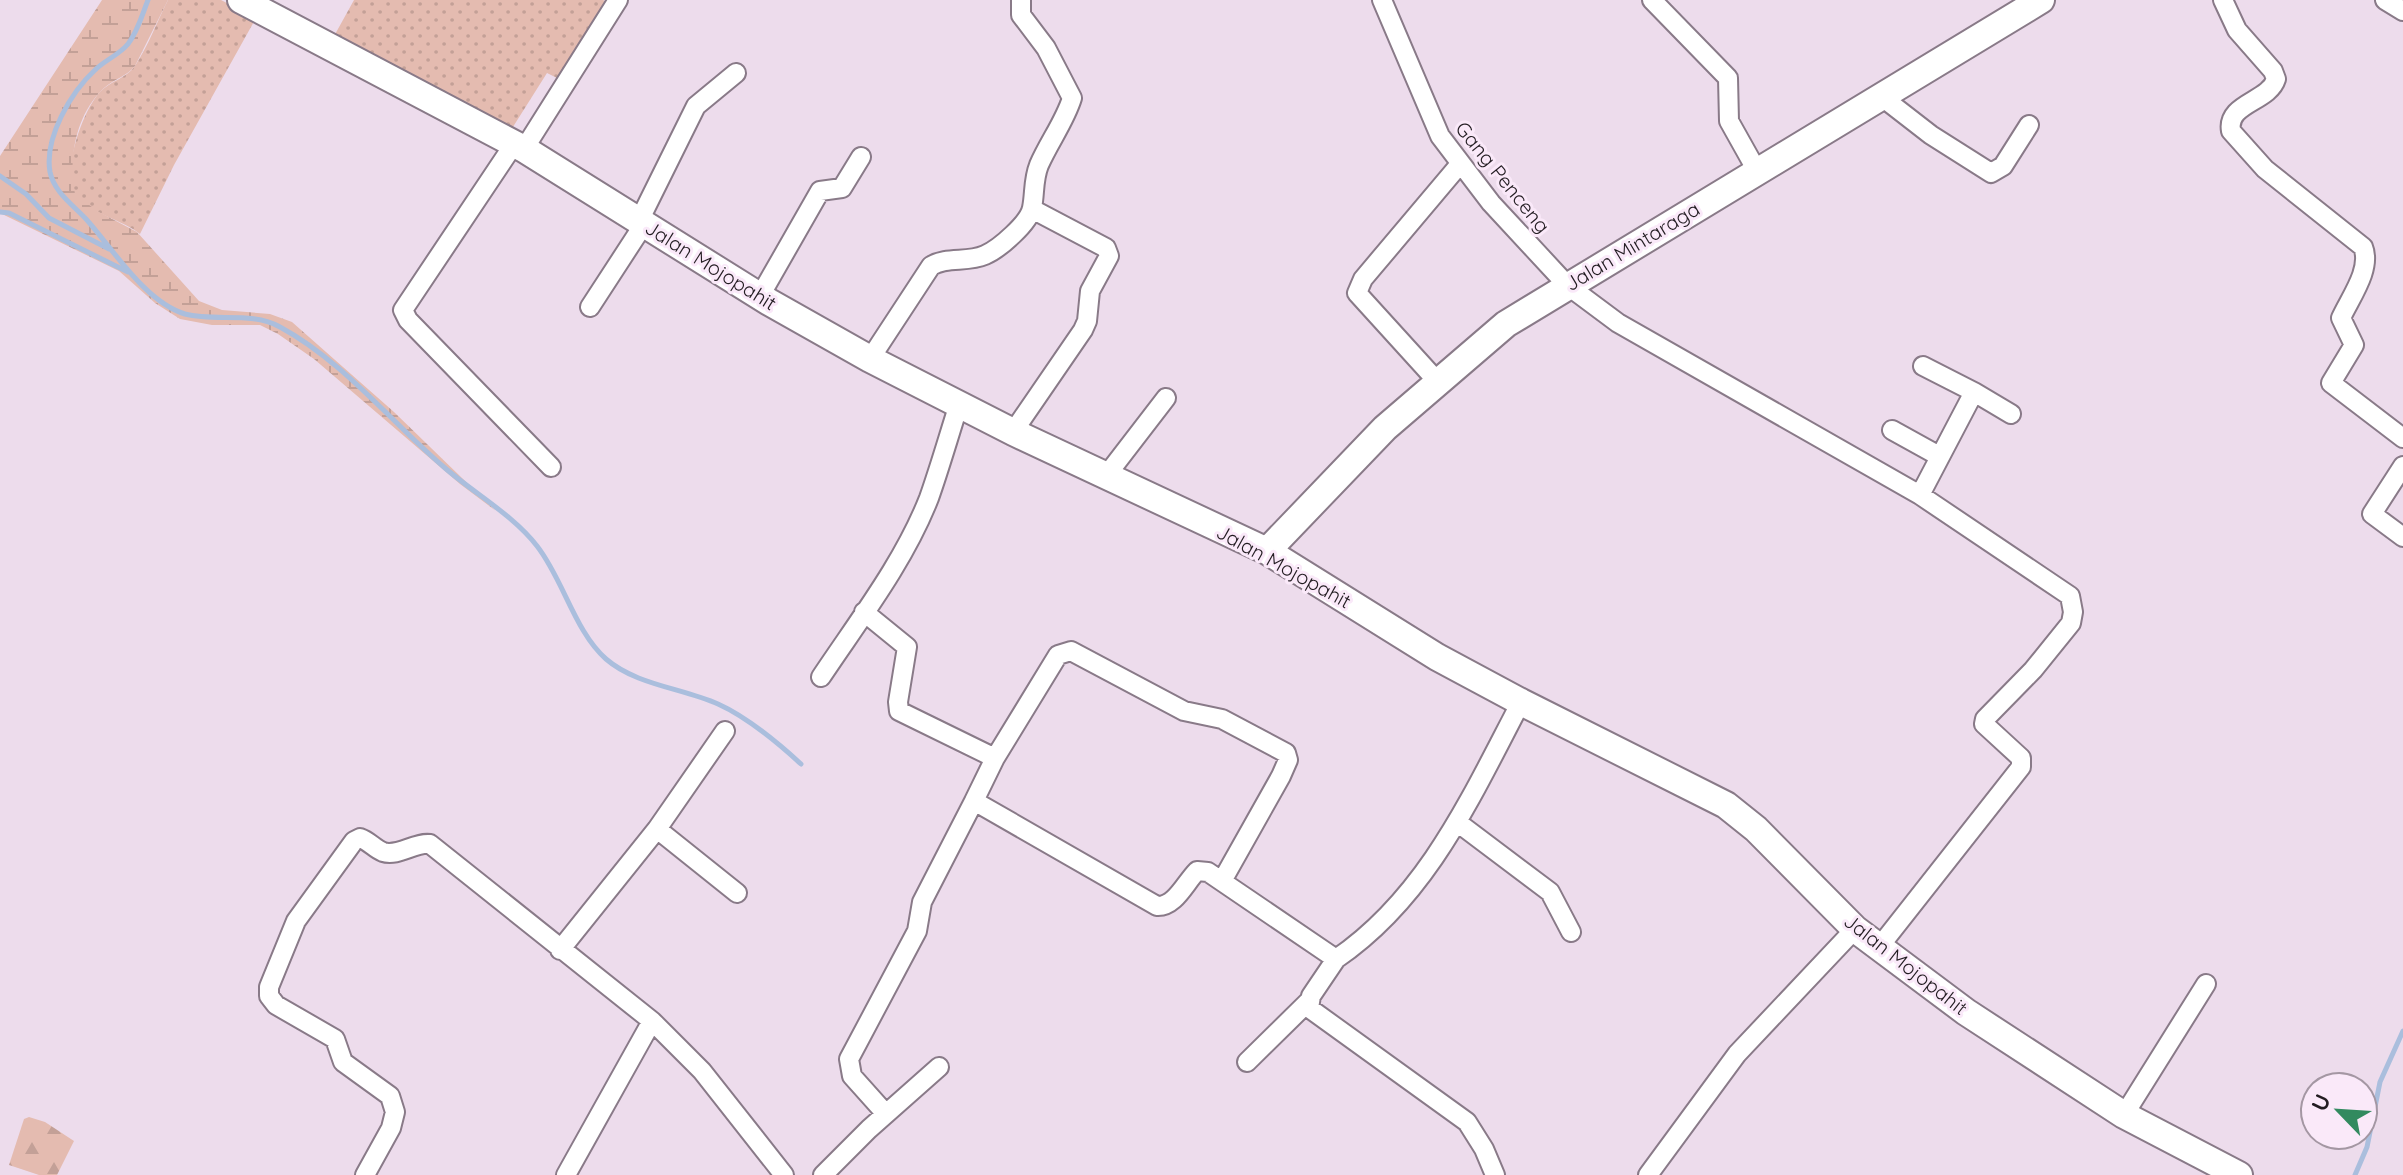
<svg xmlns="http://www.w3.org/2000/svg" width="2403" height="1175" font-family="Quicksand,sans-serif">
	<defs>
		<pattern id="grass-dots" width="8" height="8" patternUnits="userSpaceOnUse" patternTransform="scale(2)"><rect width="8" height="8" fill="#e4bbb0"/><path d="M2 2h.1M6 6h.1" fill="none" stroke="#c3a097" stroke-width="1.8" stroke-linecap="round"/></pattern>
		<pattern id="forest-firs" width="22" height="20" patternUnits="userSpaceOnUse" patternTransform="scale(2)"><rect width="22" height="20" fill="#e4bbb0"/><path d="M5 1l3.5 6h-7zM16 11l3.5 6h-7z" fill="#c3a097"/></pattern>
		<pattern id="wetland-marsh" width="20" height="14" patternUnits="userSpaceOnUse" patternTransform="scale(2)"><rect width="20" height="14" fill="#e4bbb0"/><path d="M1 5h8M5 5V1M11 12h8M15 12V8" fill="none" stroke="#c3a097"/></pattern>
	</defs>
	<rect width="100%" height="100%" fill="#eddcec"/>
	<path fill="url(#grass-dots)" d="M168,0H221L256,18L174,165L140,234C123,220 89,213 76,196C60,173 83,110 100,92C110,81 127,78 135,66C148,46 157,22 168,0Z
		M354,0H603L605,1L557,78L547,73L511,130L333,38Z"/>
	<path fill="url(#forest-firs)" d="M29,1117L45,1122L74,1141L57,1175H39L9,1165L24,1119Z"/>
	<path fill="url(#wetland-marsh)" d="M102,0H168L135,66C127,76 114,79 104,88C76,114 68,158 75,194L97,211L137,232L199,301L222,310L270,314L292,322L394,412L496,511L460,484L314,359L278,334L260,325H212L180,319L155,303L119,271L0,213V156Z"/>
	<g fill="none" stroke-linecap="round" stroke-linejoin="round">
		<path stroke="#aabedd" stroke-width="5" d="M148,0C142,15 138,31 128,44C119,55 105,60 95,70C71,92 44,138 50,172C54,192 73,205 86,219C113,249 145,302 185,314C216,322 252,311 280,327C343,361 391,422 445,468C475,494 513,515 537,546C563,579 575,632 606,659C636,685 682,688 718,704C747,717 777,742 801,764
			M0,176L26,194L49,218L109,249
			M0,212L9,213L128,272
			M2355,1175L2367,1147L2380,1082L2403,1031"/>
		<g stroke="#897a88" stroke-width="22">
			<path id="street" d="M1382,0L1440,136L1491,203L1567,285L1618,323L1920,495L2070,596L2073,612L2071,623L2033,670L1985,719L1984,724L2021,758V767L1880,946
				M1652,0L1728,78L1729,121L1757,171
				M2223,0L2237,30L2273,71L2276,79C2269,102 2226,103 2231,131L2265,169L2363,247C2372,269 2350,298 2341,318L2354,345L2331,383L2403,438
				M2385,0L2403,11
				M1882,97L1931,135L1991,173L2003,166L2029,125
				M514,144L403,310L408,320L551,467
				M524,149L618,0
				M639,221L696,106L736,73
				M760,296L820,191L842,188L861,157
				M590,307L644,224
				M870,359L931,266C947,256 967,263 985,255C999,249 1029,223 1032,208C1035,193 1033,180 1039,165C1049,142 1065,121 1072,98L1046,48L1021,15V0
				M1923,366L1974,392
				M1437,381L1357,293L1363,279L1460,164
				M1892,430L1939,456
				M1013,432L1083,330L1087,321L1090,291L1109,256L1106,248L1032,209
				M2403,466L2372,514L2403,537
				M1106,476L1166,398
				M1920,495L1974,392L2011,414
				M864,612L907,647L898,702L899,711L995,758L1058,655L1071,651L1184,711L1222,719L1286,753L1288,760L1281,776L1222,881
				M821,677C859,620 904,562 929,498C940,467 949,435 959,404
				M995,758L974,801L1157,906C1175,907 1185,883 1197,871L1208,872L1336,959L1311,996L1309,1008L1467,1122L1484,1149L1495,1175
				M1457,822L1550,892L1571,932
				M657,829L737,893
				M560,950L657,829L725,731
				M1336,959C1427,897 1471,797 1521,702
				M1247,1062L1308,1002
				M886,1114L852,1076L849,1059L917,931L922,902L974,801
				M2124,1115L2206,984
				M365,1175L391,1128L395,1112L390,1096L343,1062L335,1039L276,1005L269,996V987L296,921L354,841L360,838C369,841 375,849 383,852C398,857 415,842 430,844L652,1021L702,1071L784,1175
				M566,1175L652,1021
				M823,1175L869,1129L939,1067
				M1648,1175L1737,1054L1855,929"/>
		</g>
		<g stroke="#897a88" stroke-width="30">
			<path id="secondary" d="M241,0L524,149L769,302L870,359L1013,432L1267,551L1437,657L1521,702L1726,805L1756,829L1855,929L1966,1012L2124,1115L2239,1175
				M1267,551L1385,428L1506,324L2041,0"/>
		</g>
		<use href="#street" stroke="#fff" stroke-width="18"/>
		<use href="#secondary" stroke="#fff" stroke-width="26"/>
	</g>
	<g text-anchor="middle" dominant-baseline="central" stroke-width="6" stroke-linejoin="round" paint-order="stroke">
		<g font-size="20" fill="#221c21" stroke="#fae9f9">
			<text transform="translate(1503 177) rotate(51)">Gang Penceng</text>
			<text transform="translate(1632 246) rotate(-31)">Jalan Mintaraga</text>
			<text transform="translate(711 265) rotate(32)">Jalan Mojopahit</text>
			<text transform="translate(1284 566) rotate(29)">Jalan Mojopahit</text>
			<text transform="translate(1906 964) rotate(38)">Jalan Mojopahit</text>
		</g>
	</g>
	<g transform="translate(2339 1111) rotate(295)"><circle r="38" fill="#fae9f9" stroke="#a497a3" stroke-width="2"/>
	<path d="M0-6L14 30L0 20L-14 30Z" fill="#328a5f"/>
	<text y="-12" font-size="22" font-weight="bold" text-anchor="middle" fill="#221c21">U</text>
	</g>
</svg>
